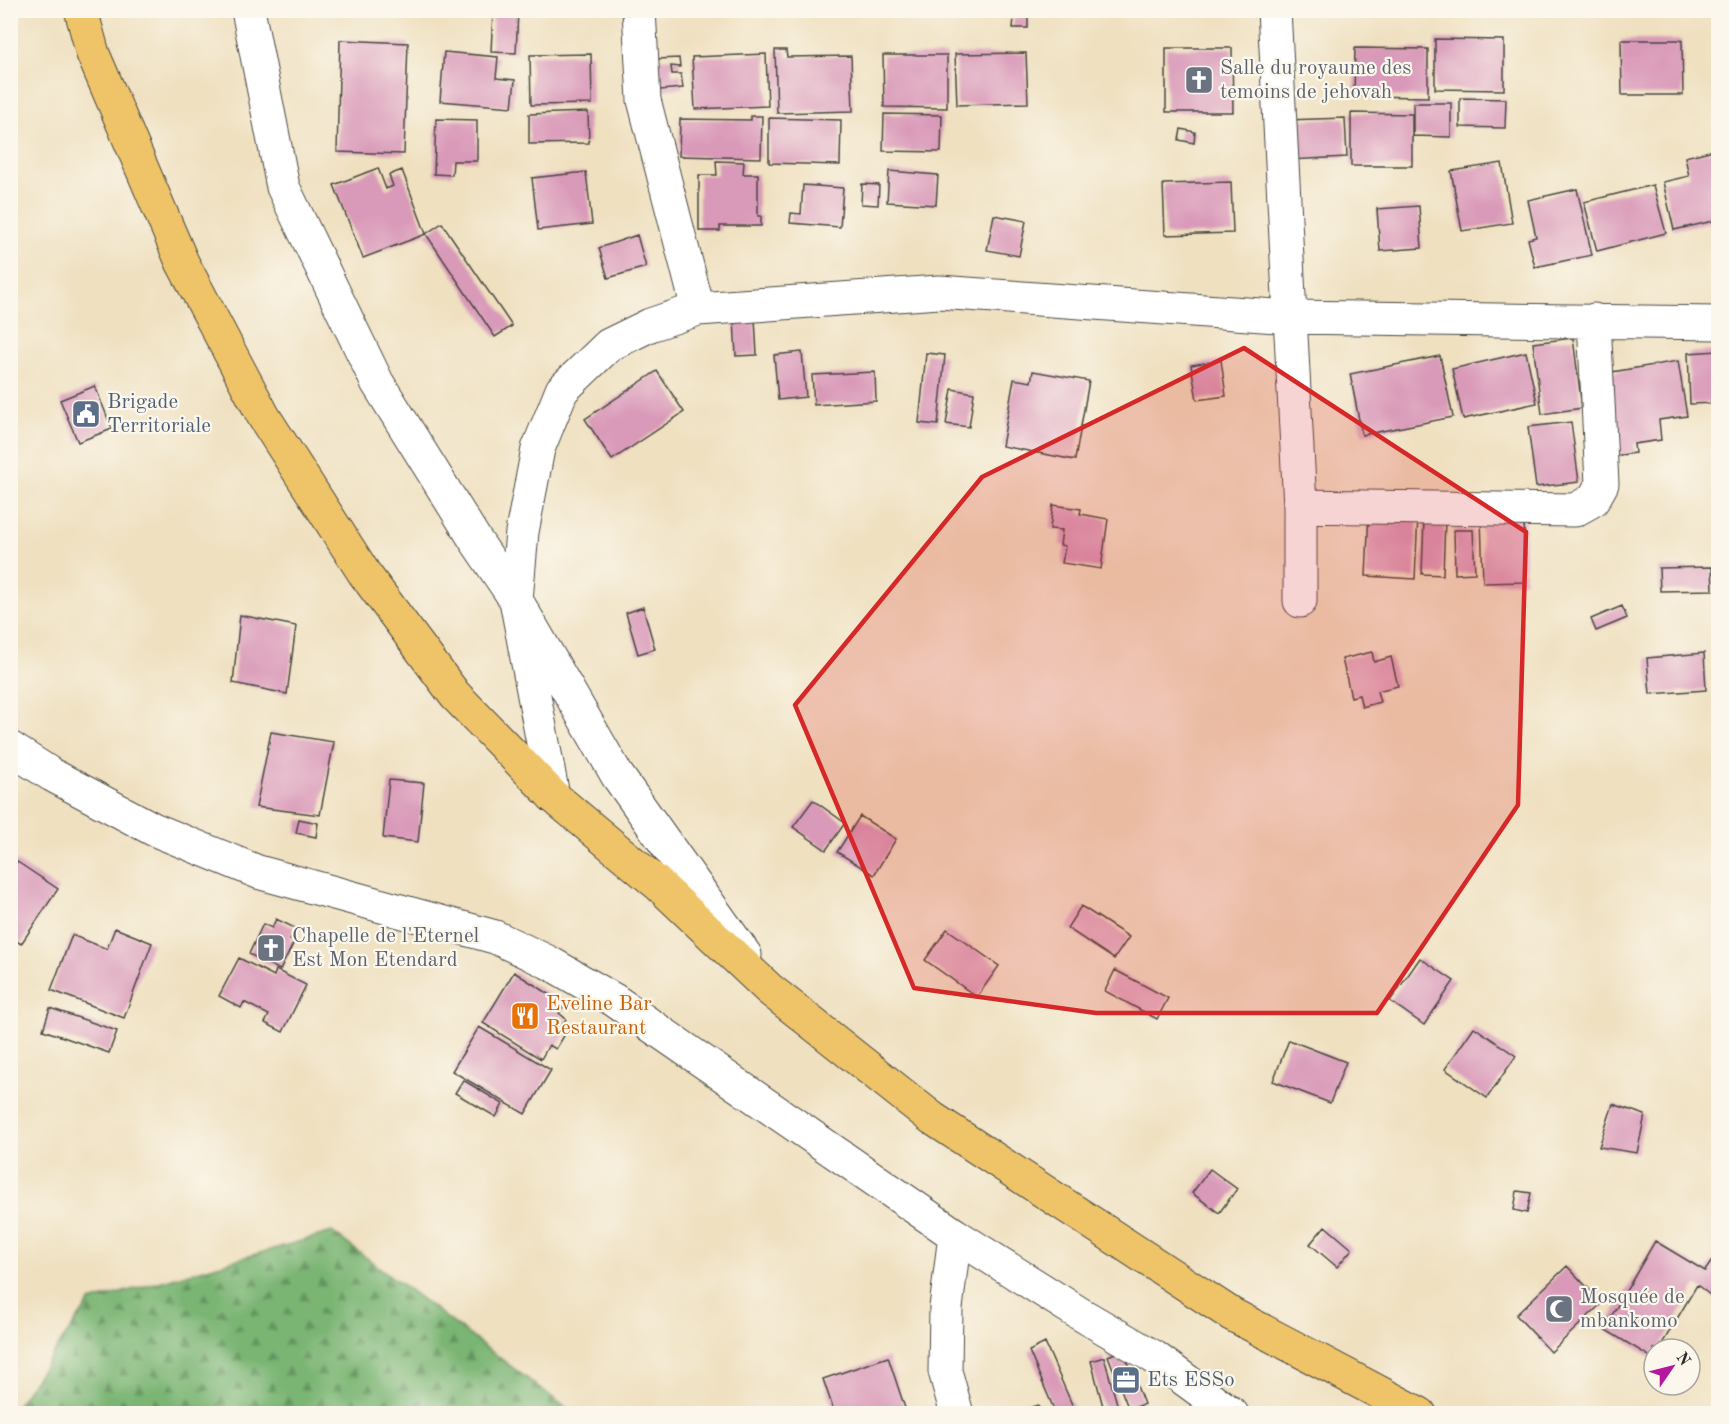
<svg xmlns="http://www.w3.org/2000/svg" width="1729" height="1424" font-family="'Old Standard TT',serif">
	<defs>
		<pattern id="forest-firs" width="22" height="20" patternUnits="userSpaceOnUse" patternTransform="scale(1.5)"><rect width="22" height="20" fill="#7ab573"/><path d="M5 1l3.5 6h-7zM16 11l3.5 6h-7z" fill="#64935f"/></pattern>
	</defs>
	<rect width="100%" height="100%" fill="#fbf7ec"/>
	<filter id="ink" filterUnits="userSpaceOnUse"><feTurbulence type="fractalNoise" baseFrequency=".0167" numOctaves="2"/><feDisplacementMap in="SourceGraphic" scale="12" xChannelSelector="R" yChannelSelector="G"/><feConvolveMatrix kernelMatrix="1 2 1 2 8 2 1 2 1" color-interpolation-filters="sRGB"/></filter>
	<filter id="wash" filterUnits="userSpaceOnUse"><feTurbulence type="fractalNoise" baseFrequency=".008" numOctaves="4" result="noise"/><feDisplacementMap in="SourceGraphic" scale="24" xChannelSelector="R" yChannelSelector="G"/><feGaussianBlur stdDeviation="1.35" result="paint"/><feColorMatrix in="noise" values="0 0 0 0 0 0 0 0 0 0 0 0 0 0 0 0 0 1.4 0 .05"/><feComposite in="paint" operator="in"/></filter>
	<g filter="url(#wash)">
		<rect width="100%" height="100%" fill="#efe0c0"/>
		<path fill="url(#forest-firs)" stroke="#52704f" stroke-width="1.5" d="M332,1232L573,1413H11L90,1302Z"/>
		<g id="blocks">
			<path fill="#d999b8" d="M493,11L518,12L516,53L491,52Z
				M1014,17L1028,18V28H1013Z
				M1435,39L1504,40V90L1435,89Z
				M340,40L408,43L404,154L337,152Z
				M1621,40H1682L1683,95H1622Z
				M1166,48H1232L1233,112H1166Z
				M1355,48L1428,49V97L1354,96Z
				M775,50H786L787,57L851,56L853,111L777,113Z
				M444,52L498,57L496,78L515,80L512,107L440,101Z
				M1026,53L1028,103L957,105L955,54Z
				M591,54L592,104L531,105L530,55Z
				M766,54L768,106L695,109L692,57Z
				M883,55H947V108L884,107Z
				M679,58L680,67L671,66L672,74H681L683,88L660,90L657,59Z
				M1460,98L1506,99L1505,128L1460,127Z
				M1413,103H1451V137L1413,136Z
				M588,112L589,143L529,144V114Z
				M1351,113L1412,114V166H1351Z
				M884,114L942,115L941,152L883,151Z
				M751,116H762L761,158L679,156L680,119L751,120Z
				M769,118L841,120L840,165L769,163Z
				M1345,118L1347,157L1288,160L1286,120Z
				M436,119L477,120V161H453L452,175L434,174Z
				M1181,129L1195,132L1194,143L1179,140Z
				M1718,149V220L1674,230L1663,182L1689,176L1685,157Z
				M716,161L744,162L743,174H758V216H761V226H720V231H699V175H717Z
				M1502,163L1512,223L1462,231L1451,171Z
				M378,168L386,189L393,186L389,175L402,170L426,234L363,258L334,185Z
				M889,171L938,175L936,205L887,202Z
				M586,172L592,224L538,230L532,178Z
				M1231,182L1233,233L1165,235L1163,184Z
				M862,184L879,185L878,205L861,204Z
				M803,185L843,188L840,227L790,223L791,213L801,214Z
				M1653,185L1666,233L1597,251L1584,202Z
				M1577,189L1592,255L1535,267L1528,239L1536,237L1528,200Z
				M1419,206L1422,248L1380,251L1377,209Z
				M994,215L1026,221L1019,256L987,250Z
				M442,223L512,326L495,337L426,234Z
				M637,235L646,267L608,278L599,248Z
				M755,318L757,355L736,356L734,319Z
				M1573,338L1582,408L1542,414L1533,343Z
				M1718,351V403L1690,404L1688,353Z
				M802,352L806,397L778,400L774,355Z
				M1526,352L1537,403L1463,419L1452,369Z
				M926,353L945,355L938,425L919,423Z
				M1440,356L1453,417L1362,435L1350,374Z
				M1221,360L1226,396L1197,400L1191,365Z
				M1678,361L1687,416L1659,420L1661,440L1634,444L1635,453L1613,456L1606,373Z
				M657,371L684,412L612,460L585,419Z
				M1033,371L1089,381L1075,460L1002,446L1014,379L1031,382Z
				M875,372L876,401L814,405L812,375Z
				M95,386L112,429L78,442L60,400Z
				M952,389L974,393L969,427L946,424Z
				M1571,422L1579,482L1536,487L1528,427Z
				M1053,505L1081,509L1080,514L1108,519L1101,569L1062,563L1065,546L1060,545L1062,530L1050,529Z
				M1369,512L1418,514L1415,579L1366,576Z
				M1524,516L1525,582L1483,583L1481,517Z
				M1424,519L1445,520L1443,575L1422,574Z
				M1454,530H1473L1475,573L1455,574Z
				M1712,567L1713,590L1660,591L1659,568Z
				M1622,606L1627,618L1596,631L1591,619Z
				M643,607L655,649L638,654L626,613Z
				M240,615L296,626L287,694L233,683Z
				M1372,652L1374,662L1391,657L1398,686L1377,691L1380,702L1362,707L1359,695L1351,697L1342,659Z
				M1704,653L1706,690L1650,694L1647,658Z
				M271,732L334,742L320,815L256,807Z
				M389,780L424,783L418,842L383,838Z
				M813,800L845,823L826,850L793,827Z
				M860,816L896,839L874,875L837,852Z
				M299,819L318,823L316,837L296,833Z
				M10,857L58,889L21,944L10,937Z
				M1081,906L1129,937L1114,959L1067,928Z
				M276,919L295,928L290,940L294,942L280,970L249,954L263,924L272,928Z
				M115,928L152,943L124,1018L51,990L72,935L107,949Z
				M947,929L999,966L977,997L925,960Z
				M239,958L274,976L276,970L306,985L283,1032L265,1023L269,1015L244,1002L241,1008L219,996Z
				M1420,958L1454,981L1424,1025L1390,1001Z
				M1115,970L1168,998L1157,1019L1105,991Z
				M514,972L565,1004L559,1013L566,1019L561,1027L567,1031L556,1049L549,1045L541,1059L483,1023Z
				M50,1008L117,1031L109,1053L43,1030Z
				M479,1027L551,1070L525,1114L452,1071Z
				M1474,1027L1516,1056L1487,1098L1445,1069Z
				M1289,1040L1346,1062L1330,1103L1273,1081Z
				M463,1080L503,1104L496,1117L455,1093Z
				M1613,1104L1645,1115L1637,1153L1599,1147Z
				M1210,1169L1237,1189L1219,1213L1192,1193Z
				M1517,1191L1531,1193L1527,1213L1514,1210Z
				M1325,1226L1352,1249L1337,1267L1310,1244Z
				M1655,1241L1705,1271L1718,1252V1301L1697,1285L1659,1349H1654V1359L1604,1329Z
				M1567,1266L1602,1303L1551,1352L1516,1315Z
				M1045,1343L1074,1409L1063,1414H1056L1029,1351Z
				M1123,1350L1144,1404L1129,1410L1108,1356Z
				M888,1357L907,1414H835L823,1379Z
				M1104,1357L1119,1411L1109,1414H1105L1091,1361Z
				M1038,1405L1041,1414H1023L1022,1410Z"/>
		</g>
	</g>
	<g filter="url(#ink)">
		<use href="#blocks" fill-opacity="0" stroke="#484641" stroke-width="1.5"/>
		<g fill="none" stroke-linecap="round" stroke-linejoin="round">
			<g stroke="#484641" stroke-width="35">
				<path id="minor" d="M248,10L283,187L377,382L476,541L516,600L617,775L745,955
					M639,10L644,100L698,309
					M1274,10L1300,506V601
					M1300,506L1575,510L1593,500L1602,484L1594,320
					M553,796L516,600L522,532L538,449L562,390L609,345L650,325L698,309L939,292L1290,317L1718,323
					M955,1235L946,1308L945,1371L957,1414"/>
			</g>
			<g stroke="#484641" stroke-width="35">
				<path id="tertiary" d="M10,748L52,775L153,829L258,872L495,937L548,962L614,1000L955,1235L1077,1312L1154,1357L1232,1414"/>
			</g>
			<g stroke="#484641" stroke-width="35">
				<path id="trunk" d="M81,10L93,54L182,262L264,417L364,573L455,695L553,796L658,884L769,989L932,1118L1231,1314L1420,1414"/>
			</g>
			<use href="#minor" stroke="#fff" stroke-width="33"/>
			<use href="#tertiary" stroke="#fff" stroke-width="33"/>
			<use href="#trunk" stroke="#efc469" stroke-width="33"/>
		</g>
	</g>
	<path fill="#d62828" fill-opacity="0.2" stroke="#d62828" stroke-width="4.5" stroke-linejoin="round" d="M1244,348L1526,532L1518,805L1377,1013H1096L914,988L795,705L982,477Z"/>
	<defs>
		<g id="church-square" transform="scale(1.5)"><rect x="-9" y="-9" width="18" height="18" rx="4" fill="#6b7280" stroke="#fbf7ec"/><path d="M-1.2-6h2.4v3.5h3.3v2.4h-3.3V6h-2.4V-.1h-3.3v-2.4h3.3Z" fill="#fff"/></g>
		<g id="civic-square" transform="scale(1.5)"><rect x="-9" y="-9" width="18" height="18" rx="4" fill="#5c6f8a" stroke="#fbf7ec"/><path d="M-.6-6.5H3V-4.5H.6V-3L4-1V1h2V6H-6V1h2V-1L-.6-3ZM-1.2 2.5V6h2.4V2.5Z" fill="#fff"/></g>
		<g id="restaurant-square" transform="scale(1.5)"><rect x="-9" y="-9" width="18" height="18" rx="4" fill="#e8710a" stroke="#fbf7ec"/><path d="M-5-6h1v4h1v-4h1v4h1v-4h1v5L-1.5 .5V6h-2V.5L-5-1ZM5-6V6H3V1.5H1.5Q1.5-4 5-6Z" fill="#fff"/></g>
		<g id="mosque-square" transform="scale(1.5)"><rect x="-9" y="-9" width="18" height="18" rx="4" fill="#6b7280" stroke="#fbf7ec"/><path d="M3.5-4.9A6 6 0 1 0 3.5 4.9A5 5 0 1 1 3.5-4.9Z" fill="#fff"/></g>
		<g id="office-square" transform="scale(1.5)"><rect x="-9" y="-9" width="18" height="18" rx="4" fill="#5c6f8a" stroke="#fbf7ec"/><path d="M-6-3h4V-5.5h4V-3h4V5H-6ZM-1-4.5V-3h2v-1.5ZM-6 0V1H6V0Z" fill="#fff"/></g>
	</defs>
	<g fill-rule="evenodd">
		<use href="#church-square" x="1199" y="80"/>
		<use href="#civic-square" x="86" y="414"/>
		<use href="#church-square" x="271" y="948"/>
		<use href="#restaurant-square" x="525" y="1016"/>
		<use href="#mosque-square" x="1559" y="1309"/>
		<use href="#office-square" x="1126" y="1380"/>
	</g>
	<g text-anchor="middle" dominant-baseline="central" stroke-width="4.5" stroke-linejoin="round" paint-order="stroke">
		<g font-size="21" fill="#5b616d" stroke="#fbf7ec" text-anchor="start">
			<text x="1220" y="68">Salle du royaume des<tspan x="1220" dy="24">temoins de jehovah</tspan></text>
			<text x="292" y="936">Chapelle de l'Eternel<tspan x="292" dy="24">Est Mon Etendard</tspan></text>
			<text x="1580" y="1297">Mosquée de<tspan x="1580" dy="24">mbankomo</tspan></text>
		</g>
		<g font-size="21" fill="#4e5e75" stroke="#fbf7ec" text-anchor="start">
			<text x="107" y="402">Brigade<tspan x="107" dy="24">Territoriale</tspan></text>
			<text x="1147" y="1380">Ets ESSo</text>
		</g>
		<g font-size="21" fill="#c56008" stroke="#fbf7ec" text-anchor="start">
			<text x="546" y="1004">Eveline Bar<tspan x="546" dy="24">Restaurant</tspan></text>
		</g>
	</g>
	<rect width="1729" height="1424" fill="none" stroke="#fbf7ec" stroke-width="36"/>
	<g transform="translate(1672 1367) rotate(55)"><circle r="28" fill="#fbf7ec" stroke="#a8a59f" stroke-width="1.5"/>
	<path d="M0-4.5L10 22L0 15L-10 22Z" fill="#b5179e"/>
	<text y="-9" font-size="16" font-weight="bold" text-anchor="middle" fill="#2b2b2b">N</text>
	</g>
</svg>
